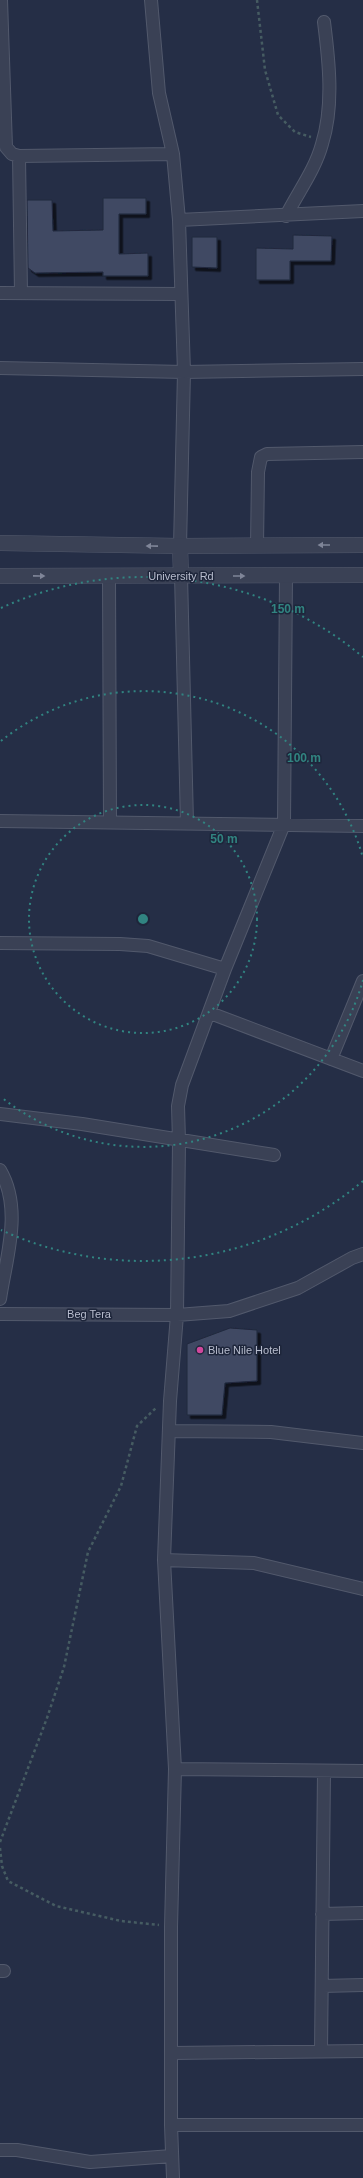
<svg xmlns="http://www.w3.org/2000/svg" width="363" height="2178" font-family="Helvetica,sans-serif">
	<defs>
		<filter id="shadow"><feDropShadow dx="3.5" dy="3.5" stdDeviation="0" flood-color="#0009"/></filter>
	</defs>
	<rect width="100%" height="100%" fill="#252e46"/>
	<path fill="#3f4963" stroke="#20283d" filter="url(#shadow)" d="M103,198H146V214H119V254L148,253V276H103V272L35,273L28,268L27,200H52L53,231L103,230Z
		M293,235L332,236L331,261H290V280H256V248L293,249Z
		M192,237H217V268L192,267Z
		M230,1328L257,1330V1381L225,1383L222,1415H187V1344Z"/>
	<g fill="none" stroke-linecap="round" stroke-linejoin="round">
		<g stroke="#52596c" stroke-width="14">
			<path id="minor" d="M1,0L6,147L12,154L19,156L21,293
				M151,0L159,93L173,154L179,220L184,372L180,546
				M19,156L173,154
				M286,216C298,192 315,170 322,144C334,106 329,61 324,22
				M179,220L363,211
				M0,293L181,294
				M0,368L184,372L363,369
				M257,546L258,472L261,457L267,454L363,452
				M181,575L187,823
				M109,577L110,822
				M0,821L363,826
				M0,943L120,944L148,946L225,969
				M210,1013L363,1071
				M331,1059L363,981
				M0,1114L82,1124L274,1155
				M0,1170C23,1209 6,1258 0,1299
				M0,1314L177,1315L229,1311L298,1288L352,1258L363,1254
				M169,1431L271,1432L363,1443
				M164,1560L254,1563L363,1589
				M175,1769L363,1771
				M322,1914L363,1913
				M0,1971H4
				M322,1986L363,1985
				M321,2051L324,1772
				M172,2053L363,2051
				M171,2125H363
				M0,2150H17L90,2162L172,2156
				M173,2178L171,2125V1927L175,1769L164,1560L170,1401L177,1315L179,1141L178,1106L182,1085L225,969L284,824L286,576"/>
		</g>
		<g stroke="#52596c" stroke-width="16">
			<path id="tertiary" d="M0,543L180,546L363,545
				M180,546L181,575
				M0,576L363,575"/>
		</g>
		<path stroke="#465c62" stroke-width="2.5" stroke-dasharray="3 3" stroke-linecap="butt" d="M257,0L265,70L278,115L295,132L311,137
			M0,1842L47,1718L64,1667L88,1552L121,1486L137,1426L157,1407
			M0,1848L2,1866L8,1881L56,1906L121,1921L159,1925"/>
		<use href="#minor" stroke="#3a4155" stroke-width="12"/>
		<use href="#tertiary" stroke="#3a4155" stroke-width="15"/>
	</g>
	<defs><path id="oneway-solid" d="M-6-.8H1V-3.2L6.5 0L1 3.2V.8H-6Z"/></defs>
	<g fill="#7f8598">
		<use href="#oneway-solid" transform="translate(324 545) rotate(180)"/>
		<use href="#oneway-solid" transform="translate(152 546) rotate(-179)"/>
		<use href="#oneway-solid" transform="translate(39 576) rotate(1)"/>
		<use href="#oneway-solid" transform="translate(239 576)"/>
	</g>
	<g fill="none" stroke="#318481" stroke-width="2" stroke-dasharray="2 4">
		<circle cx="143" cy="919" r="114"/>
		<path d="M363 980A228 228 0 0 1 1 1097M1 741A228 228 0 0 1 363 858"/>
		<path d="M363 1181A342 342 0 0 1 1 1230M1 608A342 342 0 0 1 363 657"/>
	</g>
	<circle fill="#d1479c" stroke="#1e263b" stroke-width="1.5" cx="200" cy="1350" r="4"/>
	<g text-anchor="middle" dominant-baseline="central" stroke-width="3" stroke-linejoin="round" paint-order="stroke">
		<g font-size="11" fill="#b8bdce" stroke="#1e263b">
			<text x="181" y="576">University Rd</text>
			<text x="89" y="1314">Beg Tera</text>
		</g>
		<g font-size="11" fill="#b8bdce" stroke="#1e263b" text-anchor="start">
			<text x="208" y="1350">Blue Nile Hotel</text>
		</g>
	</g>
	<circle cx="143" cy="919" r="6" fill="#318481" stroke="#1e263b" stroke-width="2"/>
	<g font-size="12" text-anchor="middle" font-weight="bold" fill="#318481" stroke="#1e263b" stroke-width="3" stroke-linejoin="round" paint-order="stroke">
		<text x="288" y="613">150 m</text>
		<text x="304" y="762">100 m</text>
		<text x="224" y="843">50 m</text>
	</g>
</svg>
